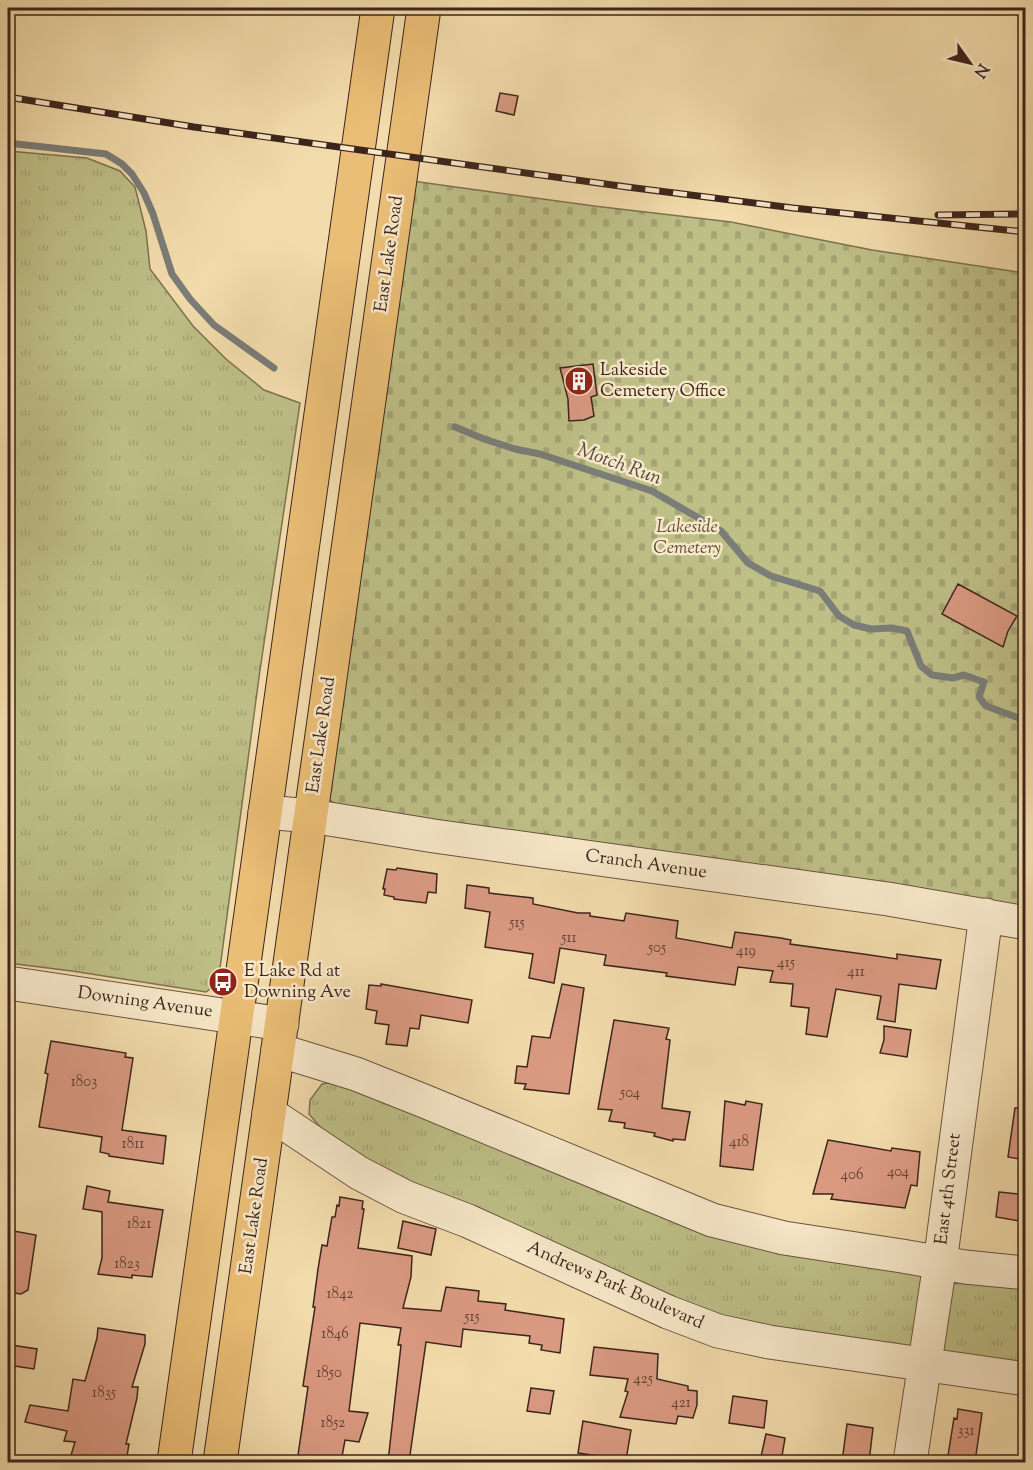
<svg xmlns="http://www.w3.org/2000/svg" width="1033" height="1470" font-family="'Sorts Mill Goudy',serif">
	<defs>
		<pattern id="grass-tufts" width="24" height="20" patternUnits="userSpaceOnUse" patternTransform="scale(1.5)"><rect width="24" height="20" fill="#bebf87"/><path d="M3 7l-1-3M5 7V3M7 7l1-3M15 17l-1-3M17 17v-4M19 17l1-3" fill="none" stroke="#a4a474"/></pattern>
		<pattern id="cemetery-stones" width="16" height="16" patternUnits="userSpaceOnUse" patternTransform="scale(1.5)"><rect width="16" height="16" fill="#bebf87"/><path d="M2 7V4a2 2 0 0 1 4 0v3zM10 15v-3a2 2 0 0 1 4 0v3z" fill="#a4a474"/></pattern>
	</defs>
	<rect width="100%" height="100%" fill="#f3dcac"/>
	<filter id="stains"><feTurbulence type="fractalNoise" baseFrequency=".00333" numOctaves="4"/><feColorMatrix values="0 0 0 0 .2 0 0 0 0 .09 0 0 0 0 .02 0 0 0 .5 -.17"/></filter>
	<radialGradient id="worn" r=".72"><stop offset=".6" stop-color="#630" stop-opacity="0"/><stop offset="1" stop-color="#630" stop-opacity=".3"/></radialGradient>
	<path fill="url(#grass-tufts)" stroke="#7e7252" stroke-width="1.5" d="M8,151L87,158L120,171L135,187L146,231L150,269L193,326L226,359L264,390L300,403L260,670L218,983L206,992L72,971L8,963Z
		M338,1082L925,1272L915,1346L905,1353L724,1323L367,1170L326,1134L309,1114L310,1100L322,1084Z
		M961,1282L1025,1285V1368L941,1354L949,1285Z"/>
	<path fill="url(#cemetery-stones)" stroke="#7e7252" stroke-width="1.5" d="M412,181L594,206L731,222L872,250L1025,273V912L336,804L329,800Z"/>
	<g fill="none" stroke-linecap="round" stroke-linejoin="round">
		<path stroke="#7a7d78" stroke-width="7" d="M8,143L106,154L122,164L132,174L144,193L153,214L172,274L190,299L214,325L274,368
			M455,427L484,439L515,449L540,454L652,491L721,531L748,563L771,576L820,591L839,616L854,625L871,629L892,628L907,631L921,666L932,675L953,678L964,675L984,682L979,697L986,706L1019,718L1026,736"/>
	</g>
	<path fill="#da9a82" stroke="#3d251c" stroke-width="1.5" d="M500,93L518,96L514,115L496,111Z
		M593,364L597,395L591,397L594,416L584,420L569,421L568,399L560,368Z
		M958,584L1017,616L1008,631L1003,647L942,614Z
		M397,868L437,874L436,893L428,892L426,903L394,899V897L384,895L385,889H383L387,869L396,870Z
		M467,885L489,888V893L533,898V904L578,913H590V916L624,921L626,913L678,921L676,938L732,948L735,932L781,938L791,940L790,944L863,954L897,959V954L941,960L936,989L899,984L895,1022L877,1019L881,996L836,989L827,1037L806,1034L809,1008L791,1006L793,984L770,982L773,971L738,967L735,985L666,976L667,973L604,965L606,955L560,948L554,983L529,978L533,954L485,947L490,912L465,908Z
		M381,984L472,1000L468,1023L421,1015L419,1029L410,1028L407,1046L386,1044L389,1025L375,1023L377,1011L366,1009L369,985L381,986Z
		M562,984L584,988L569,1094L524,1089L526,1084L515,1083L517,1066L527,1067L532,1036L550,1038Z
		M614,1020L669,1028L666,1039L670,1040L662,1108L690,1112L685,1140L673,1139V1141L654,1136L655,1133L624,1128L625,1123L609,1121L612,1110L598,1109Z
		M884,1026L911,1030L907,1057L880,1053L884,1040Z
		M51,1041L126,1053L125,1057L133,1058L122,1130L166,1136L163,1164L109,1156V1154L100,1152L102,1137L39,1127L48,1074L45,1073Z
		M725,1101L745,1105L746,1101L762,1104L753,1170L720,1166Z
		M1015,1108H1026V1160L1008,1157Z
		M828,1140L891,1151L892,1148L920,1152L917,1186L911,1185L905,1208L831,1199L833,1194H813Z
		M87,1186L110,1191L108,1202L163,1210L152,1277L132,1275V1278L98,1274L102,1258V1212L83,1209Z
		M999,1192L1026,1195V1222L996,1217Z
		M340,1197L363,1201L362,1209H364L358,1248L412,1256L411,1277L403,1308L441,1311L446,1287L479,1291L478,1301L506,1304L505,1310L564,1319L560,1353L541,1350L542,1345L529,1343L530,1336L463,1329L461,1347L426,1342L409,1462H388L401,1345H398L401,1328L360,1323L349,1411L368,1413L359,1442L345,1440L341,1462H297L308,1387L303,1386L315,1307H313L318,1269L322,1245L327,1246L332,1217H335L337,1205L339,1206Z
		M403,1221L436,1229L431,1255L398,1248Z
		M8,1230L36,1235L28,1290L21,1294L8,1292Z
		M98,1328L145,1335V1344L132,1387H138L137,1398L126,1444H129L126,1462H69L75,1442L64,1441L67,1431L25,1422L30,1405L68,1411L73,1379L85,1381L97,1338Z
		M11,1345L37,1349L34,1369L8,1365Z
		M594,1347L658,1354L657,1379L688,1386V1390L697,1391V1405L693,1418L678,1416L676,1424L620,1417L628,1392L625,1391L628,1379L590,1375Z
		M531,1388L554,1391L550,1414L527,1411Z
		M733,1396L767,1401L764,1428L729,1423Z
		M958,1409L982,1413L975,1462H947L954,1418L957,1419Z
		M583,1421L631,1430L626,1460L578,1453Z
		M847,1424L873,1428L869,1462H842Z
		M766,1434L785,1438L781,1462L760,1461Z"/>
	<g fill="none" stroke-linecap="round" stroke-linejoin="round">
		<g stroke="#6a5340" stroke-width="35">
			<path id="minor" d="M265,812L311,816L434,836L888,899L1026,923
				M8,983L282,1024
				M278,1050L356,1074L424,1101L712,1220L784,1238L902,1256L965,1267L1026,1273
				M269,1113L359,1173L405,1197L468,1221L668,1312L718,1331L769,1342L1026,1379
				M910,1462L940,1263L986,915"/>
		</g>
		<g stroke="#3d251c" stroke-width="35">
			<path id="major" d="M174,1462L378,8
				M220,1462L424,8"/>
		</g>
		<use href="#minor" stroke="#f7e8c9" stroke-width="33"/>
		<use href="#major" stroke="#eabe76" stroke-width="33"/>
		<g stroke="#3d251c" stroke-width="7">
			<path id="rail" d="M8,97L194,127L627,187L793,208L1026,232
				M938,215L1026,214"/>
		</g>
		<use href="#rail" stroke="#f7e8c9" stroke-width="4.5" stroke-dasharray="14" stroke-linecap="butt"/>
	</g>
	<defs>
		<g id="building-disc" transform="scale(1.5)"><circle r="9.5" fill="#8f2418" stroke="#f7e8c9"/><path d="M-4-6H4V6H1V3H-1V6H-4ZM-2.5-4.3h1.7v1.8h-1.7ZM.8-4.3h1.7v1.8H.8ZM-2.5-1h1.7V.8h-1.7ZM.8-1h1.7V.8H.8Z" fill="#fff"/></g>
		<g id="bus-disc" transform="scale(1.5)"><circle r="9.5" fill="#8f2418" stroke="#f7e8c9"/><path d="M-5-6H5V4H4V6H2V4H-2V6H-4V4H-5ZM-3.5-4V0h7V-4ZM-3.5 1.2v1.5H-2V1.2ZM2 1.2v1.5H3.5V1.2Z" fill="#fff"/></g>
	</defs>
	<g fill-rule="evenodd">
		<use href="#building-disc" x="579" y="381"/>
		<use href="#bus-disc" x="223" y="982"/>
	</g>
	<g text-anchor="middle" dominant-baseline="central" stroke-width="5" stroke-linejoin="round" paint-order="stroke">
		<g font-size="15" fill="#644236">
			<text x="517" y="923">515</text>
			<text x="569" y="938">511</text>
			<text x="657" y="948">505</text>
			<text x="746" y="951">419</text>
			<text x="786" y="963">415</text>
			<text x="856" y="972">411</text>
			<text x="84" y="1082">1803</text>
			<text x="630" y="1093">504</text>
			<text x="739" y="1142">418</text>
			<text x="133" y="1144">1811</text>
			<text x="898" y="1172">404</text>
			<text x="852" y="1175">406</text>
			<text x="139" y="1224">1821</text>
			<text x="127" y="1264">1823</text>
			<text x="340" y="1294">1842</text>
			<text x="472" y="1317">515</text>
			<text x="335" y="1334">1846</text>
			<text x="329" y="1373">1850</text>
			<text x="643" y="1379">425</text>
			<text x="104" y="1393">1835</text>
			<text x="681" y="1403">421</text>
			<text x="333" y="1423">1852</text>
			<text x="966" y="1431">331</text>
		</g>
		<g font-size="18" fill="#3d251c" stroke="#f7e8c9">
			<text transform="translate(390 254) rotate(-82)">East Lake Road</text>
			<text transform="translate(322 735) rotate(-82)">East Lake Road</text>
			<text transform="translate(646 865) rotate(8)">Cranch Avenue</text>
			<text transform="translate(145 1003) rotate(8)">Downing Avenue</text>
			<text transform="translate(949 1189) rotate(-83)">East 4th Street</text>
			<text transform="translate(255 1216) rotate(-82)">East Lake Road</text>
			<text transform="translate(615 1286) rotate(24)">Andrews Park Boulevard</text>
		</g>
		<g font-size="18" fill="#3d251c" stroke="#f7e8c9" text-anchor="start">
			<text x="600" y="371">Lakeside<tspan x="600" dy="21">Cemetery Office</tspan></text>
			<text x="244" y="972">E Lake Rd at<tspan x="244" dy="21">Downing Ave</tspan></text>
		</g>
		<g font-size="18" font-style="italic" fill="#5d4c37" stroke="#f7e8c9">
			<text x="687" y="528">Lakeside<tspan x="687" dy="21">Cemetery</tspan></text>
		</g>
		<g font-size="20" font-style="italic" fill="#564a42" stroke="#f7e8c9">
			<text transform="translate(619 465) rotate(20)">Motch Run</text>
		</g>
	</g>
	<rect width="1033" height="1470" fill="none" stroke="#f3dcac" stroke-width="30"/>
	<rect x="9" y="9" width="1015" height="1452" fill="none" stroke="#3d251c" stroke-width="3"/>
	<rect x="15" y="15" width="1003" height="1440" fill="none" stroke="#3d251c" stroke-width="1.5"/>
	<g transform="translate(970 63) rotate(124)" stroke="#f7e8c9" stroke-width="4.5" paint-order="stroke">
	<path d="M0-4.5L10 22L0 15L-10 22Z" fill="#3d251c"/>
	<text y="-9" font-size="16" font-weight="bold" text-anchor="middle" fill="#3d251c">N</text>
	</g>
	<rect width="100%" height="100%" filter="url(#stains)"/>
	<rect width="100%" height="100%" fill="url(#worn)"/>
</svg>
